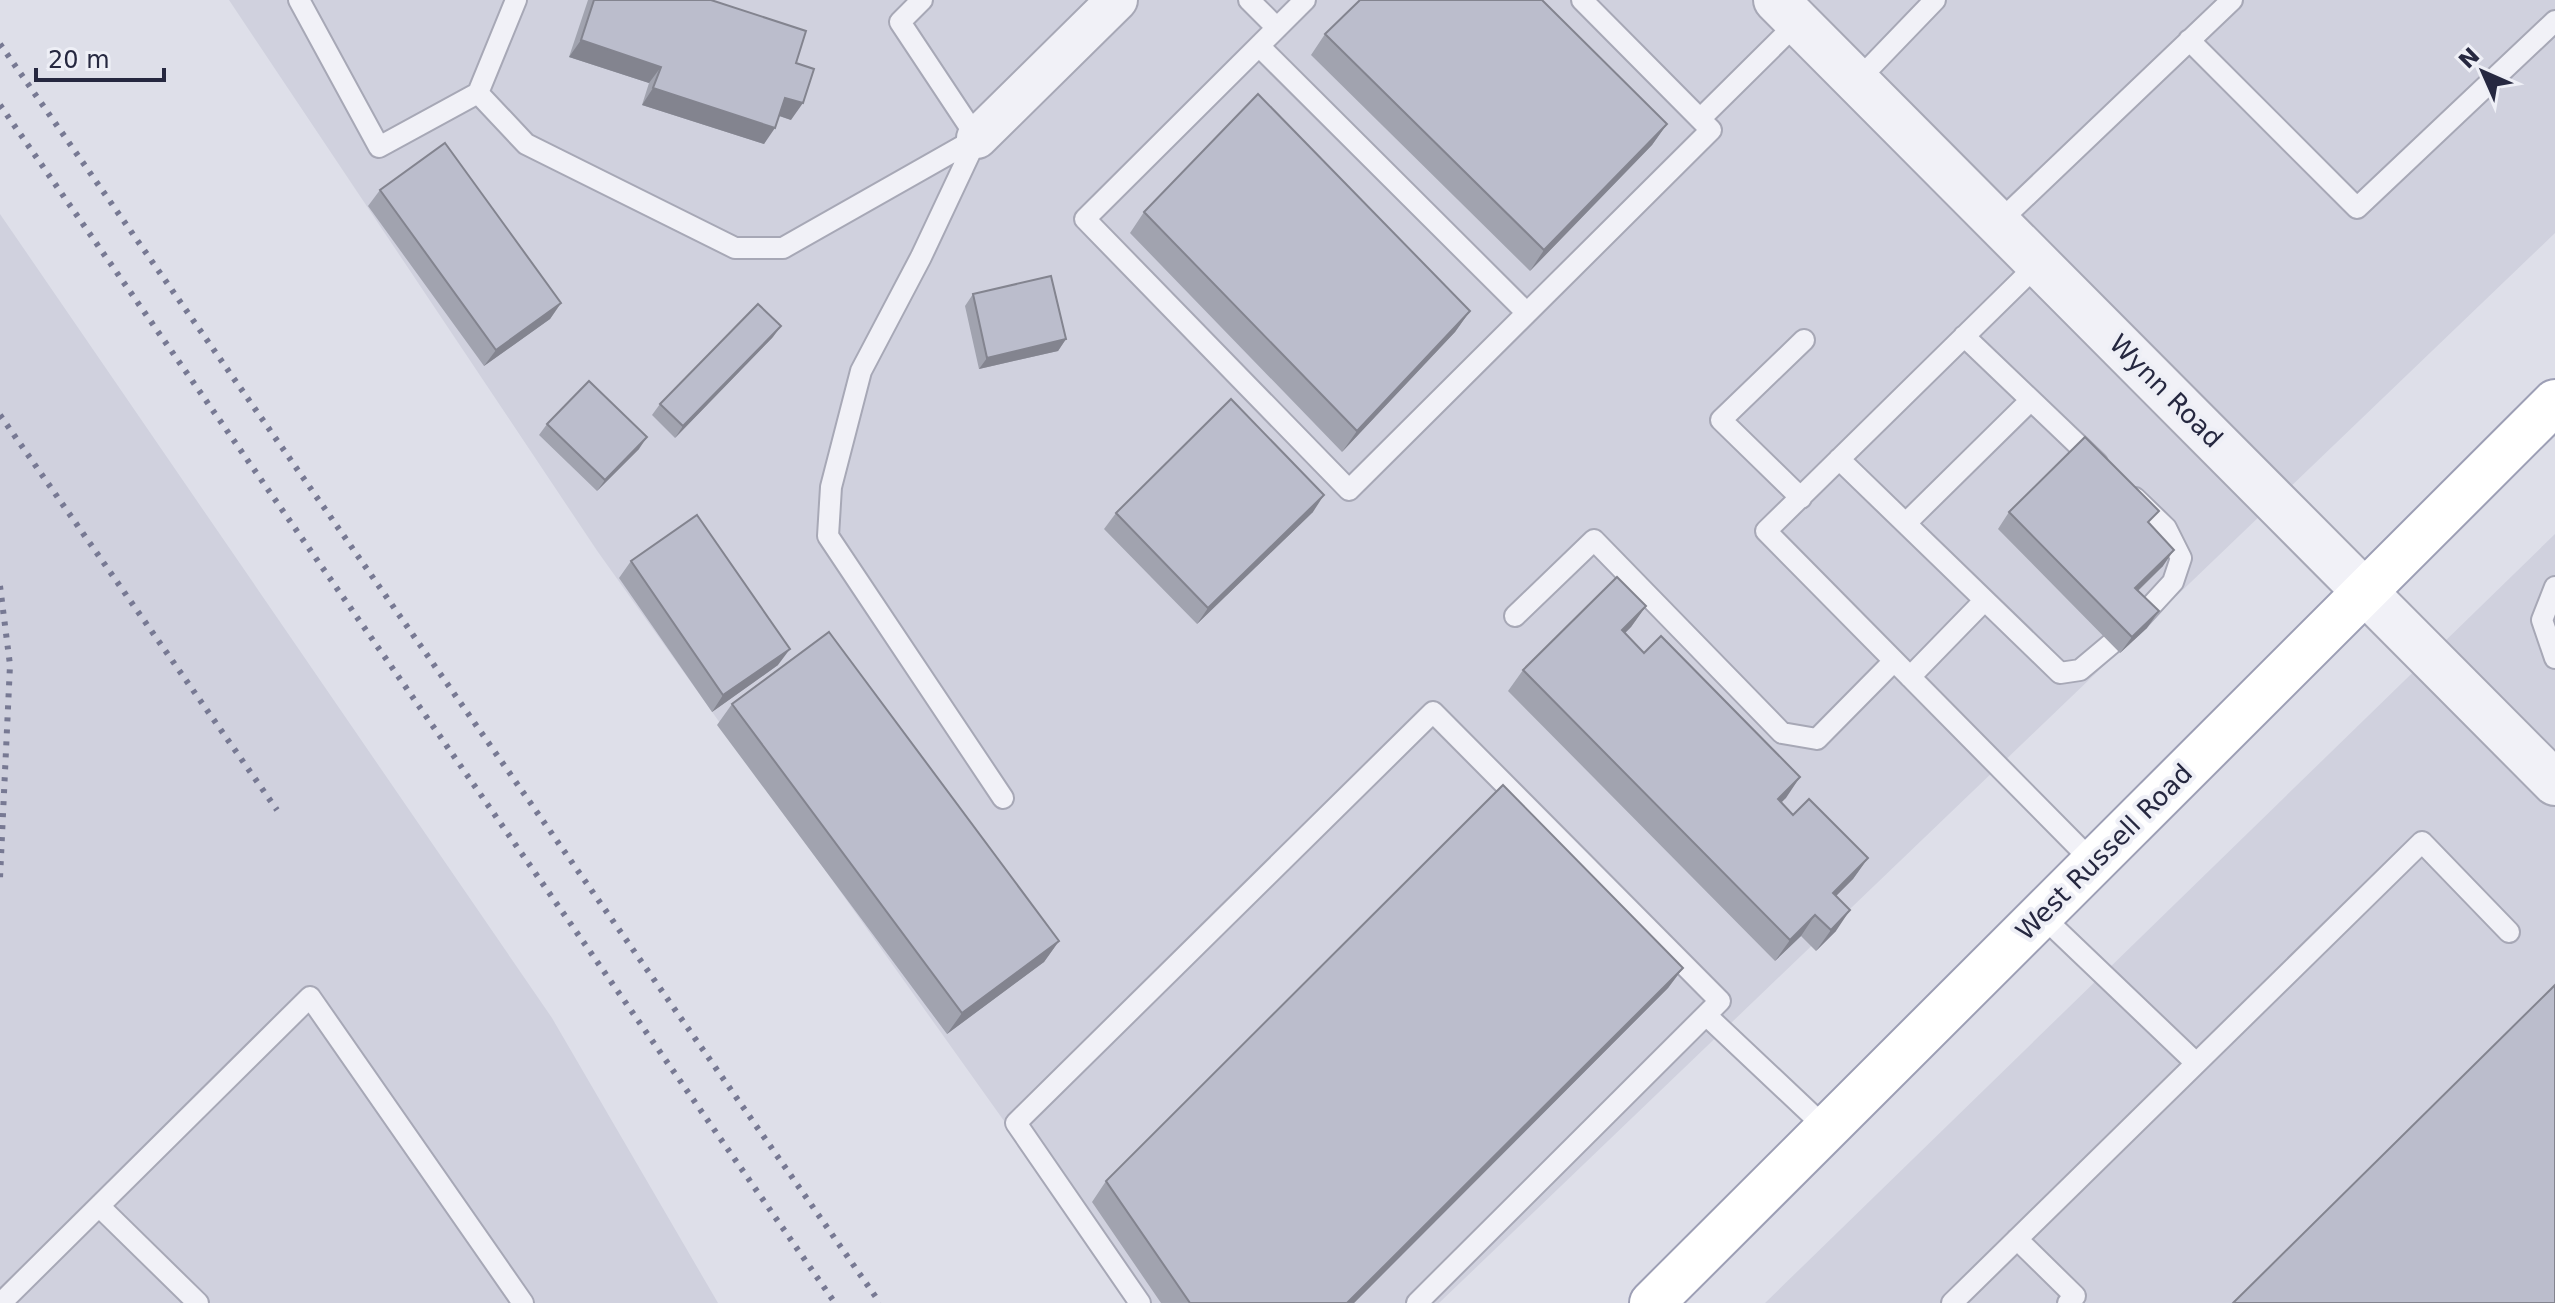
<svg xmlns="http://www.w3.org/2000/svg" width="2555" height="1303" font-family="'DejaVu Sans',sans-serif">
	<rect width="100%" height="100%" fill="#dedfe9"/>
	<path fill="#d0d1de" d="M229,0H2555V233L1439,1303H1134L598,552Z
		M0,214L552,1018L718,1303H0Z
		M2555,534V1303H1765Z"/>
	<g fill="none" stroke-linecap="round" stroke-linejoin="round">
		<g stroke="#a7a8b6" stroke-width="24">
			<path id="service" d="M299,0L379,147L478,93L516,0
				M922,0L900,22L977,138
				M1249,0L1277,28
				M1305,0L1085,219L1349,490L1711,130L1582,0
				M2189,40L2357,208L2555,21
				M1259,46L1527,313
				M1857,81L1935,0
				M478,93L526,144L735,248H783L977,138
				M1700,119L1798,22
				M977,138L921,257L861,371L831,487L828,536L1003,798
				M1998,223L2232,0
				M2039,263L1766,531L2093,862
				M1964,336L2097,463
				M1839,459L2060,673L2080,670L2111,644
				M1801,498L1721,420L1804,340
				M2135,498L2166,528L2181,558L2173,582L2139,619
				M1906,523L2031,400
				M2555,587L2542,620L2555,658
				M1515,616L1594,540L1782,733L1817,739L1894,661
				M1910,677L1983,602
				M2041,915L2196,1063
				M1706,1015L1827,1129
				M99,1206L198,1303
				M2017,1239L2075,1296L2068,1303
				M1,1303L310,997L523,1303
				M1140,1303L1016,1123L1433,712L1720,1001L1417,1303
				M1952,1303L2422,842L2509,932"/>
		</g>
		<g stroke="#a7a8b6" stroke-width="44">
			<path id="minor" d="M977,138L1117,0"/>
		</g>
		<g stroke="#a7a8b6" stroke-width="48">
			<path id="tertiary" d="M1776,0L2555,783"/>
		</g>
		<g stroke="#9d9fb5" stroke-width="48">
			<path id="primary" d="M1652,1303L2555,402"/>
		</g>
		<use href="#service" stroke="#f1f1f7" stroke-width="20"/>
		<use href="#minor" stroke="#f1f1f7" stroke-width="40"/>
		<use href="#tertiary" stroke="#f1f1f7" stroke-width="44"/>
		<use href="#primary" stroke="#fff" stroke-width="44"/>
		<path stroke="#777993" stroke-width="6" stroke-dasharray="4 8" stroke-linecap="butt" d="M0,44L880,1303
			M0,105L835,1303
			M0,415L277,810
			M0,586L10,665L0,878"/>
	</g>
	<path fill="#a1a3af" d="M588,0H711L791,120L779,116L764,144L642,105L649,83L569,57Z
		M1325,34L1667,124L1652,145L1530,271L1311,55Z
		M380,190L561,303L550,319L484,366L368,206Z
		M1144,212L1470,311L1455,332L1342,452L1130,233Z
		M973,294L1066,339L1058,351L979,369L965,306Z
		M773,337L675,438L652,415L660,404Z
		M547,424L639,449L597,491L539,435Z
		M1313,512L1197,624L1104,529L1116,513Z
		M2009,512L2150,524L2163,566L2138,591L2147,628L2120,653L1998,529Z
		M631,561L778,665L712,712L619,578Z
		M1646,606L1631,627L1625,633L1644,653L1800,777L1781,803L1793,815L1868,858L1853,879L1836,896V931L1816,951L1801,936L1775,961L1508,691L1523,670Z
		M732,704L1059,941L1044,962L947,1034L717,725Z
		M1683,968L1668,988L1354,1303H1161L1092,1202L1106,1181Z"/>
	<path fill="#83848f" d="M581,40L661,67L649,83L569,57Z
		M653,88L775,128L764,144L642,105Z
		M785,98L803,103L791,120L774,114Z
		M1667,124L1652,145L1530,271L1544,250Z
		M561,303L550,319L484,366L496,350Z
		M1470,311L1455,332L1342,452L1357,431Z
		M781,326L773,337L675,438L683,426Z
		M1066,339L1058,351L979,369L987,358Z
		M647,437L639,449L597,491L605,480Z
		M1324,495L1313,512L1197,624L1208,608Z
		M2174,550L2163,566L2124,604L2135,588Z
		M1646,606L1631,627L1607,651L1622,630Z
		M2159,611L2147,628L2120,653L2132,637Z
		M790,649L778,665L712,712L723,695Z
		M1800,777L1786,798L1763,820L1778,799Z
		M1868,858L1853,879L1818,914L1833,893Z
		M1850,910L1836,931L1816,951L1831,930Z
		M1815,915L1801,936L1775,961L1790,940Z
		M1059,941L1044,962L947,1034L962,1013Z
		M1683,968L1668,988L1354,1303H1347Z"/>
	<path fill="#bbbdcc" stroke="#83848f" stroke-width="2" d="M594,0H711L806,31L796,63L814,69L803,103L785,98L775,128L653,88L661,67L581,40Z
		M1360,0H1542L1667,124L1544,250L1325,34Z
		M1258,94L1470,311L1357,431L1144,212Z
		M445,143L561,303L496,350L380,190Z
		M1051,276L1066,339L987,358L973,294Z
		M758,304L781,326L683,426L660,404Z
		M589,381L647,437L605,480L547,424Z
		M1231,399L1324,495L1208,608L1116,513Z
		M2085,437L2159,511L2148,522L2174,550L2135,588L2159,611L2132,637L2009,512Z
		M697,515L790,649L723,695L631,561Z
		M1617,577L1646,606L1622,630L1644,653L1661,636L1800,777L1778,799L1793,815L1809,799L1868,858L1833,893L1850,910L1831,930L1815,915L1790,940L1523,670Z
		M829,632L1059,941L962,1013L732,704Z
		M1503,785L1683,968L1347,1303H1190L1106,1181Z
		M2555,985V1303H2233Z"/>
	<g text-anchor="middle" dominant-baseline="central" stroke-width="8" stroke-linejoin="round" paint-order="stroke">
		<g font-size="26" fill="#262840" stroke="#eeeff6">
			<text transform="translate(2166 391) rotate(45)">Wynn Road</text>
			<text transform="translate(2104 852) rotate(-45)">West Russell Road</text>
		</g>
	</g>
	<g transform="translate(2483 72) rotate(315)" stroke="#eeeff6" stroke-width="6" paint-order="stroke">
	<path d="M0-6L14 30L0 20L-14 30Z" fill="#262840"/>
	<text y="-12" font-size="22" font-weight="bold" text-anchor="middle" fill="#262840">N</text>
	</g>
	<path d="M36 68v12h128v-12" fill="none" stroke="#262840" stroke-width="4"/>
	<text x="48" y="68" font-size="24" fill="#262840" stroke="#eeeff6" stroke-width="6" paint-order="stroke">20 m</text>
</svg>
